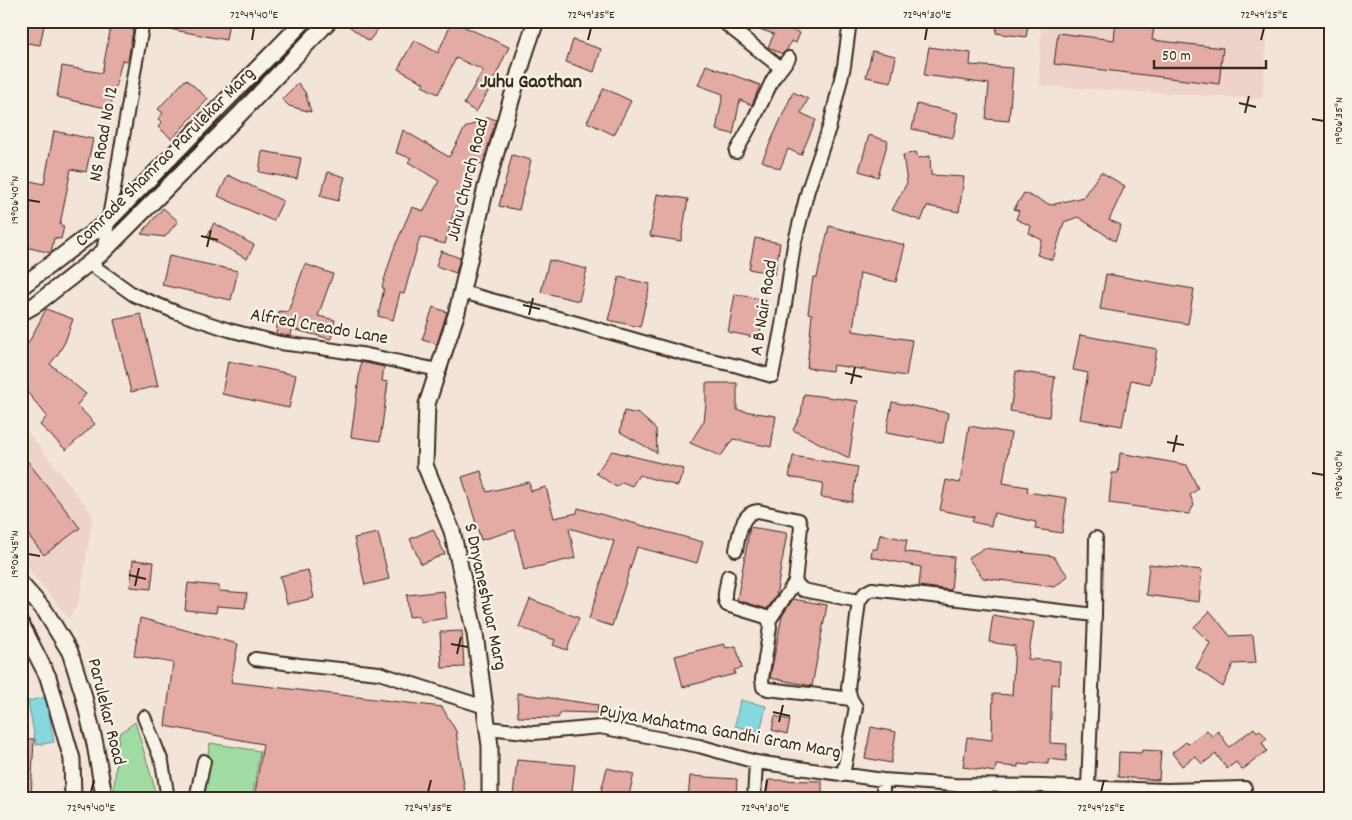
<svg xmlns="http://www.w3.org/2000/svg" width="1352" height="820" font-family="Dekko,sans-serif">
	<rect width="100%" height="100%" fill="#f3e4da"/>
	<filter id="ink" filterUnits="userSpaceOnUse"><feTurbulence type="fractalNoise" baseFrequency=".02" numOctaves="2"/><feDisplacementMap in="SourceGraphic" scale="10" xChannelSelector="R" yChannelSelector="G"/><feConvolveMatrix kernelMatrix="1 2 1 2 8 2 1 2 1" color-interpolation-filters="sRGB"/></filter>
	<g filter="url(#ink)">
		<path fill="#eed3ca" d="M1041,21H1268L1262,99L1039,86Z
			M21,423L93,515L79,602L69,618L21,560Z"/>
		<path fill="#a0dba1" stroke="#6e8260" d="M135,722L153,782L156,799H113L119,734Z
			M210,743L260,751L252,799H200Z"/>
		<path fill="#87d8de" stroke="#699291" d="M46,697L54,742L36,745L28,701Z
			M740,700L766,706L760,732L735,726Z"/>
		<path fill="#e4aaa4" stroke="#3b2a1e" d="M21,21H45L40,45L21,42Z
			M112,21H121L134,24L128,61L122,60L110,109L57,97L62,66L102,73Z
			M160,21H229L226,40L159,27Z
			M342,21H384L369,41Z
			M452,21L509,47L489,90L476,112L464,104L483,70L456,58L438,94L422,86L424,83L398,69L414,40L438,53Z
			M742,21H771L800,33L796,43L791,41L787,50L782,54L768,47L774,34L742,23Z
			M997,21H1029L1026,37L996,33Z
			M1116,21H1155L1152,40L1223,48L1219,84L1054,64L1058,33L1114,40Z
			M573,40L601,49L594,72L566,62Z
			M929,47L971,53L970,65L1013,68L1009,121L986,119L989,84L924,75Z
			M872,51L896,56L891,82L866,77Z
			M706,65L760,85L752,105L740,100L733,134L716,130L723,94L698,85Z
			M186,79L208,99L172,139L158,127L162,122L158,119L163,113L158,109Z
			M298,83L305,92L311,112L289,106L282,99Z
			M604,88L631,101L614,135L587,122Z
			M793,92L808,99L801,113L816,120L801,155L788,149L780,169L762,161Z
			M917,104L958,113L953,138L912,129Z
			M488,117L496,120L483,164L477,163L454,212L445,244L420,237L404,294L400,293L393,320L378,316L384,288L382,287L393,251L412,207L424,211L439,181L408,162L411,158L396,153L403,130L449,157L465,128Z
			M54,131L93,139L86,172L71,169L60,225L64,226L61,239L54,238L51,253L21,246L29,206L21,205V179L44,184Z
			M869,135L888,141L878,177L859,171Z
			M262,151L301,158L297,179L259,172Z
			M916,152L918,158L930,156L931,175L964,177L959,212L927,206L921,221L892,210L907,183L903,155Z
			M512,155L531,160L519,210L499,206Z
			M328,172L345,177L338,201L320,196Z
			M1101,172L1125,186L1109,220L1121,225L1115,241L1078,217L1064,222L1053,260L1037,255L1042,240L1029,233L1031,226L1016,219L1019,211L1014,209L1024,193L1051,205L1083,197Z
			M228,175L283,201L273,221L218,196Z
			M657,194L688,199L681,241L650,236Z
			M163,208L178,221L165,237L141,234Z
			M214,223L254,245L247,259L207,237Z
			M829,226L905,245L896,282L860,273L853,331L912,340L906,376L833,365L832,371L807,368L812,314L808,313L813,277H817Z
			M755,238L780,243L775,274L749,269Z
			M441,251L460,258L456,273L436,266Z
			M169,256L238,271L231,300L162,285Z
			M549,260L587,269L579,301L541,292Z
			M305,264L333,274L318,316L335,320L331,339L292,329L291,336L276,334L279,311L288,312Z
			M1106,274L1194,289L1188,324L1100,309Z
			M619,277L650,284L640,327L608,320Z
			M735,294L766,300L759,338L728,332Z
			M433,307L447,312L437,344L422,340Z
			M46,309L73,319L65,342L58,354L50,364L86,394L77,405L95,424L66,450L40,425L47,416L27,392L21,395V352L29,342Z
			M141,314L158,386L131,392L114,320Z
			M1080,335L1157,349L1150,384L1131,380L1122,426L1080,419L1088,373L1073,370Z
			M228,361L296,375L289,408L222,394Z
			M361,362L384,367L382,381L388,382L380,441L351,437Z
			M1016,371L1055,377L1049,417L1010,411Z
			M706,383H737V410L776,416L771,447L733,439L721,456L690,443L704,421L706,404Z
			M804,394L858,401L849,458L793,430L801,414Z
			M892,402L948,413L943,443L886,433Z
			M624,411L639,414L656,429L657,453L620,432Z
			M969,426L1011,433L1003,483L1028,487L1027,492L1067,498L1062,533L1035,529L1036,522L994,513L991,526L972,522L974,517L940,510L946,480L960,483Z
			M612,451L684,469L678,486L639,475L632,486L622,482L616,487L596,473Z
			M21,453L80,528L44,555L21,526Z
			M1120,453L1187,465L1198,489L1190,495L1194,505L1189,514L1109,503L1112,473H1118Z
			M793,456L858,467L852,502L821,497L823,483L789,477Z
			M481,471L487,492L529,482L531,491L546,487L554,518L577,513L578,508L703,542L697,563L637,547L612,626L589,619L614,541L569,528L575,558L524,570L515,530L481,540L462,477Z
			M750,527L787,533L776,596L767,609L737,600Z
			M433,529L445,554L421,564L410,539Z
			M378,533L389,579L365,585L354,538Z
			M880,534L907,540L905,552L954,557L951,590L919,586L921,567L871,557L872,549H877Z
			M984,548L1053,556L1068,576L1055,587L983,578L968,558Z
			M133,560L154,562L151,589L130,587Z
			M1149,564L1202,570L1199,602L1146,595Z
			M308,570L314,598L287,604L280,576Z
			M188,583L219,586V591L247,593L245,608L217,606L216,613L185,610Z
			M444,591L447,618L420,622L419,616L409,617L407,595Z
			M530,599L579,618L567,650L553,645L555,640L519,627Z
			M793,599L827,605L812,686L770,678L782,616Z
			M1210,611L1230,636L1253,635L1256,663L1233,664L1223,687L1196,668L1210,643L1194,627Z
			M993,615L1034,622L1028,659L1060,661L1059,685L1052,684L1050,743L1067,744L1066,761L1048,759V764L1030,763L1029,765L1018,764V767L996,765L995,772L963,767L967,737L992,740L993,694L1012,695L1015,646L989,642Z
			M140,618L238,644L231,682L442,707L456,731L466,799H254L263,744L165,726L173,663L134,656Z
			M462,631L464,667L442,668L440,632Z
			M724,644L726,648L736,646L742,668L734,670L735,674L683,687L675,656Z
			M517,693L598,705L597,713L561,712L558,718L518,717Z
			M775,716L790,720L787,734L772,730Z
			M871,727L896,732L891,763L865,758Z
			M1254,728L1257,732L1260,730L1267,739L1262,743L1267,751L1242,770L1236,762L1227,769L1216,754L1202,764L1195,756L1182,766L1172,753L1186,742L1188,744L1207,730L1212,736L1218,731L1229,747Z
			M21,739H34L31,796H21Z
			M1142,750L1161,751L1159,780L1118,777L1119,752L1141,753Z
			M517,760L575,765L571,799H543L513,795Z
			M607,768L634,774L628,799H599Z
			M690,776L737,779L736,797L727,796V799H688Z
			M768,780L822,781V799H768Z"/>
		<g fill="none" stroke-linecap="round" stroke-linejoin="round">
			<g stroke="#3b2a1e" stroke-width="16">
				<path id="minor" d="M722,21L781,68
					M736,152L752,123L773,79L789,58
					M103,252L143,21
					M89,263L134,295L178,313L229,330L280,343L321,348L367,355L438,370
					M462,292L573,322L689,355L738,366L772,376L782,325L794,245L808,190L830,125L844,66L850,21
					M736,550C739,536 741,512 758,511L799,520L801,527L795,582L803,590L859,601L848,688L851,699L856,707L843,775
					M728,576C727,585 722,598 727,605L766,617L769,621L770,627L762,679L763,687L768,689L851,699
					M859,601L865,593L872,589L1095,615
					M769,621L795,582
					M255,659L300,665L379,673L485,707
					M144,717L162,762L168,799
					M488,728L534,733L600,727L699,746L756,762L883,780L955,785L1043,786L1167,790L1245,788
					M1088,787L1095,615L1096,538
					M196,799L204,761
					M754,799L756,762
					M883,799V780"/>
			</g>
			<g stroke="#3b2a1e" stroke-width="19">
				<path id="tertiary" d="M21,287L109,220L304,21
					M21,313L35,305L103,252L241,113L329,21
					M21,584L45,611L70,652L83,693L95,744L103,790V799
					M21,624L48,677L72,759L73,799
					M490,799V746L475,634L452,531L425,465L427,404L457,312L486,187L510,104L526,50L536,21"/>
			</g>
			<use href="#minor" stroke="#f7f3e8" stroke-width="12"/>
			<use href="#tertiary" stroke="#f7f3e8" stroke-width="15"/>
		</g>
	</g>
	<path fill="none" stroke="#3b2a1e" stroke-width="2" d="M252,40L254,28M588,40L591,28M925,40L927,28M1261,40L1264,28M1239,103L1256,107M1245,113L1249,96M1312,119L1324,121M28,200L40,202M201,236L218,240M207,247L211,230M523,305L540,309M529,315L533,298M845,373L862,377M851,384L855,367M1167,442L1184,445M1173,452L1177,435M1312,473L1324,475M28,554L40,556M129,575L146,579M135,586L139,568M451,644L468,647M457,654L461,637M773,712L790,716M779,722L783,705M91,792L94,780M428,792L431,780M765,792L767,780M1101,792L1104,780"/>
	<g text-anchor="middle" dominant-baseline="central" stroke-width="4.5" stroke-linejoin="round" paint-order="stroke">
		<g font-size="19" fill="#3b2a1e" stroke="#f7f3e8">
			<text transform="translate(105 134) rotate(-80)">NS Road No 12</text>
			<text transform="translate(166 158) rotate(-45)">Comrade Shamrao Parulekar Marg</text>
			<text transform="translate(469 180) rotate(-76)">Juhu Church Road</text>
			<text transform="translate(765 308) rotate(-81)">A B Nair Road</text>
			<text transform="translate(319 328) rotate(10)">Alfred Creado Lane</text>
			<text transform="translate(484 597) rotate(78)">S Dnyaneshwar Marg</text>
			<text transform="translate(105 712) rotate(76)">Parulekar Road</text>
			<text transform="translate(720 733) rotate(10)">Pujya Mahatma Gandhi Gram Marg</text>
		</g>
		<g font-size="20" font-weight="bold" fill="#3b2a1e" stroke="#f7f3e8">
			<text x="531" y="83">Juhu Gaothan</text>
		</g>
	</g>
	<rect width="1352" height="820" fill="none" stroke="#f7f3e8" stroke-width="55"/>
	<path d="M1154 60v8h112v-8" fill="none" stroke="#3b2a1e" stroke-width="2.5"/>
	<text x="1162" y="60" font-size="15" fill="#3b2a1e" stroke="#f7f3e8" stroke-width="4" paint-order="stroke">50 m</text>
	<rect x="28" y="28" width="1296" height="764" fill="none" stroke="#3b2a1e" stroke-width="2"/>
	<g font-size="12" text-anchor="middle" fill="#3b2a1e">
		<text x="254" y="18">72°49'40"E</text>
		<text x="591" y="18">72°49'35"E</text>
		<text x="927" y="18">72°49'30"E</text>
		<text x="1264" y="18">72°49'25"E</text>
		<text transform="translate(1338 121) rotate(-90)" y="4">19°06'35"N</text>
		<text transform="translate(14 200) rotate(-90)" y="4">19°06'40"N</text>
		<text transform="translate(1338 475) rotate(-90)" y="4">19°06'40"N</text>
		<text transform="translate(14 554) rotate(-90)" y="4">19°06'45"N</text>
		<text x="91" y="811">72°49'40"E</text>
		<text x="428" y="811">72°49'35"E</text>
		<text x="765" y="811">72°49'30"E</text>
		<text x="1101" y="811">72°49'25"E</text>
	</g>
</svg>
